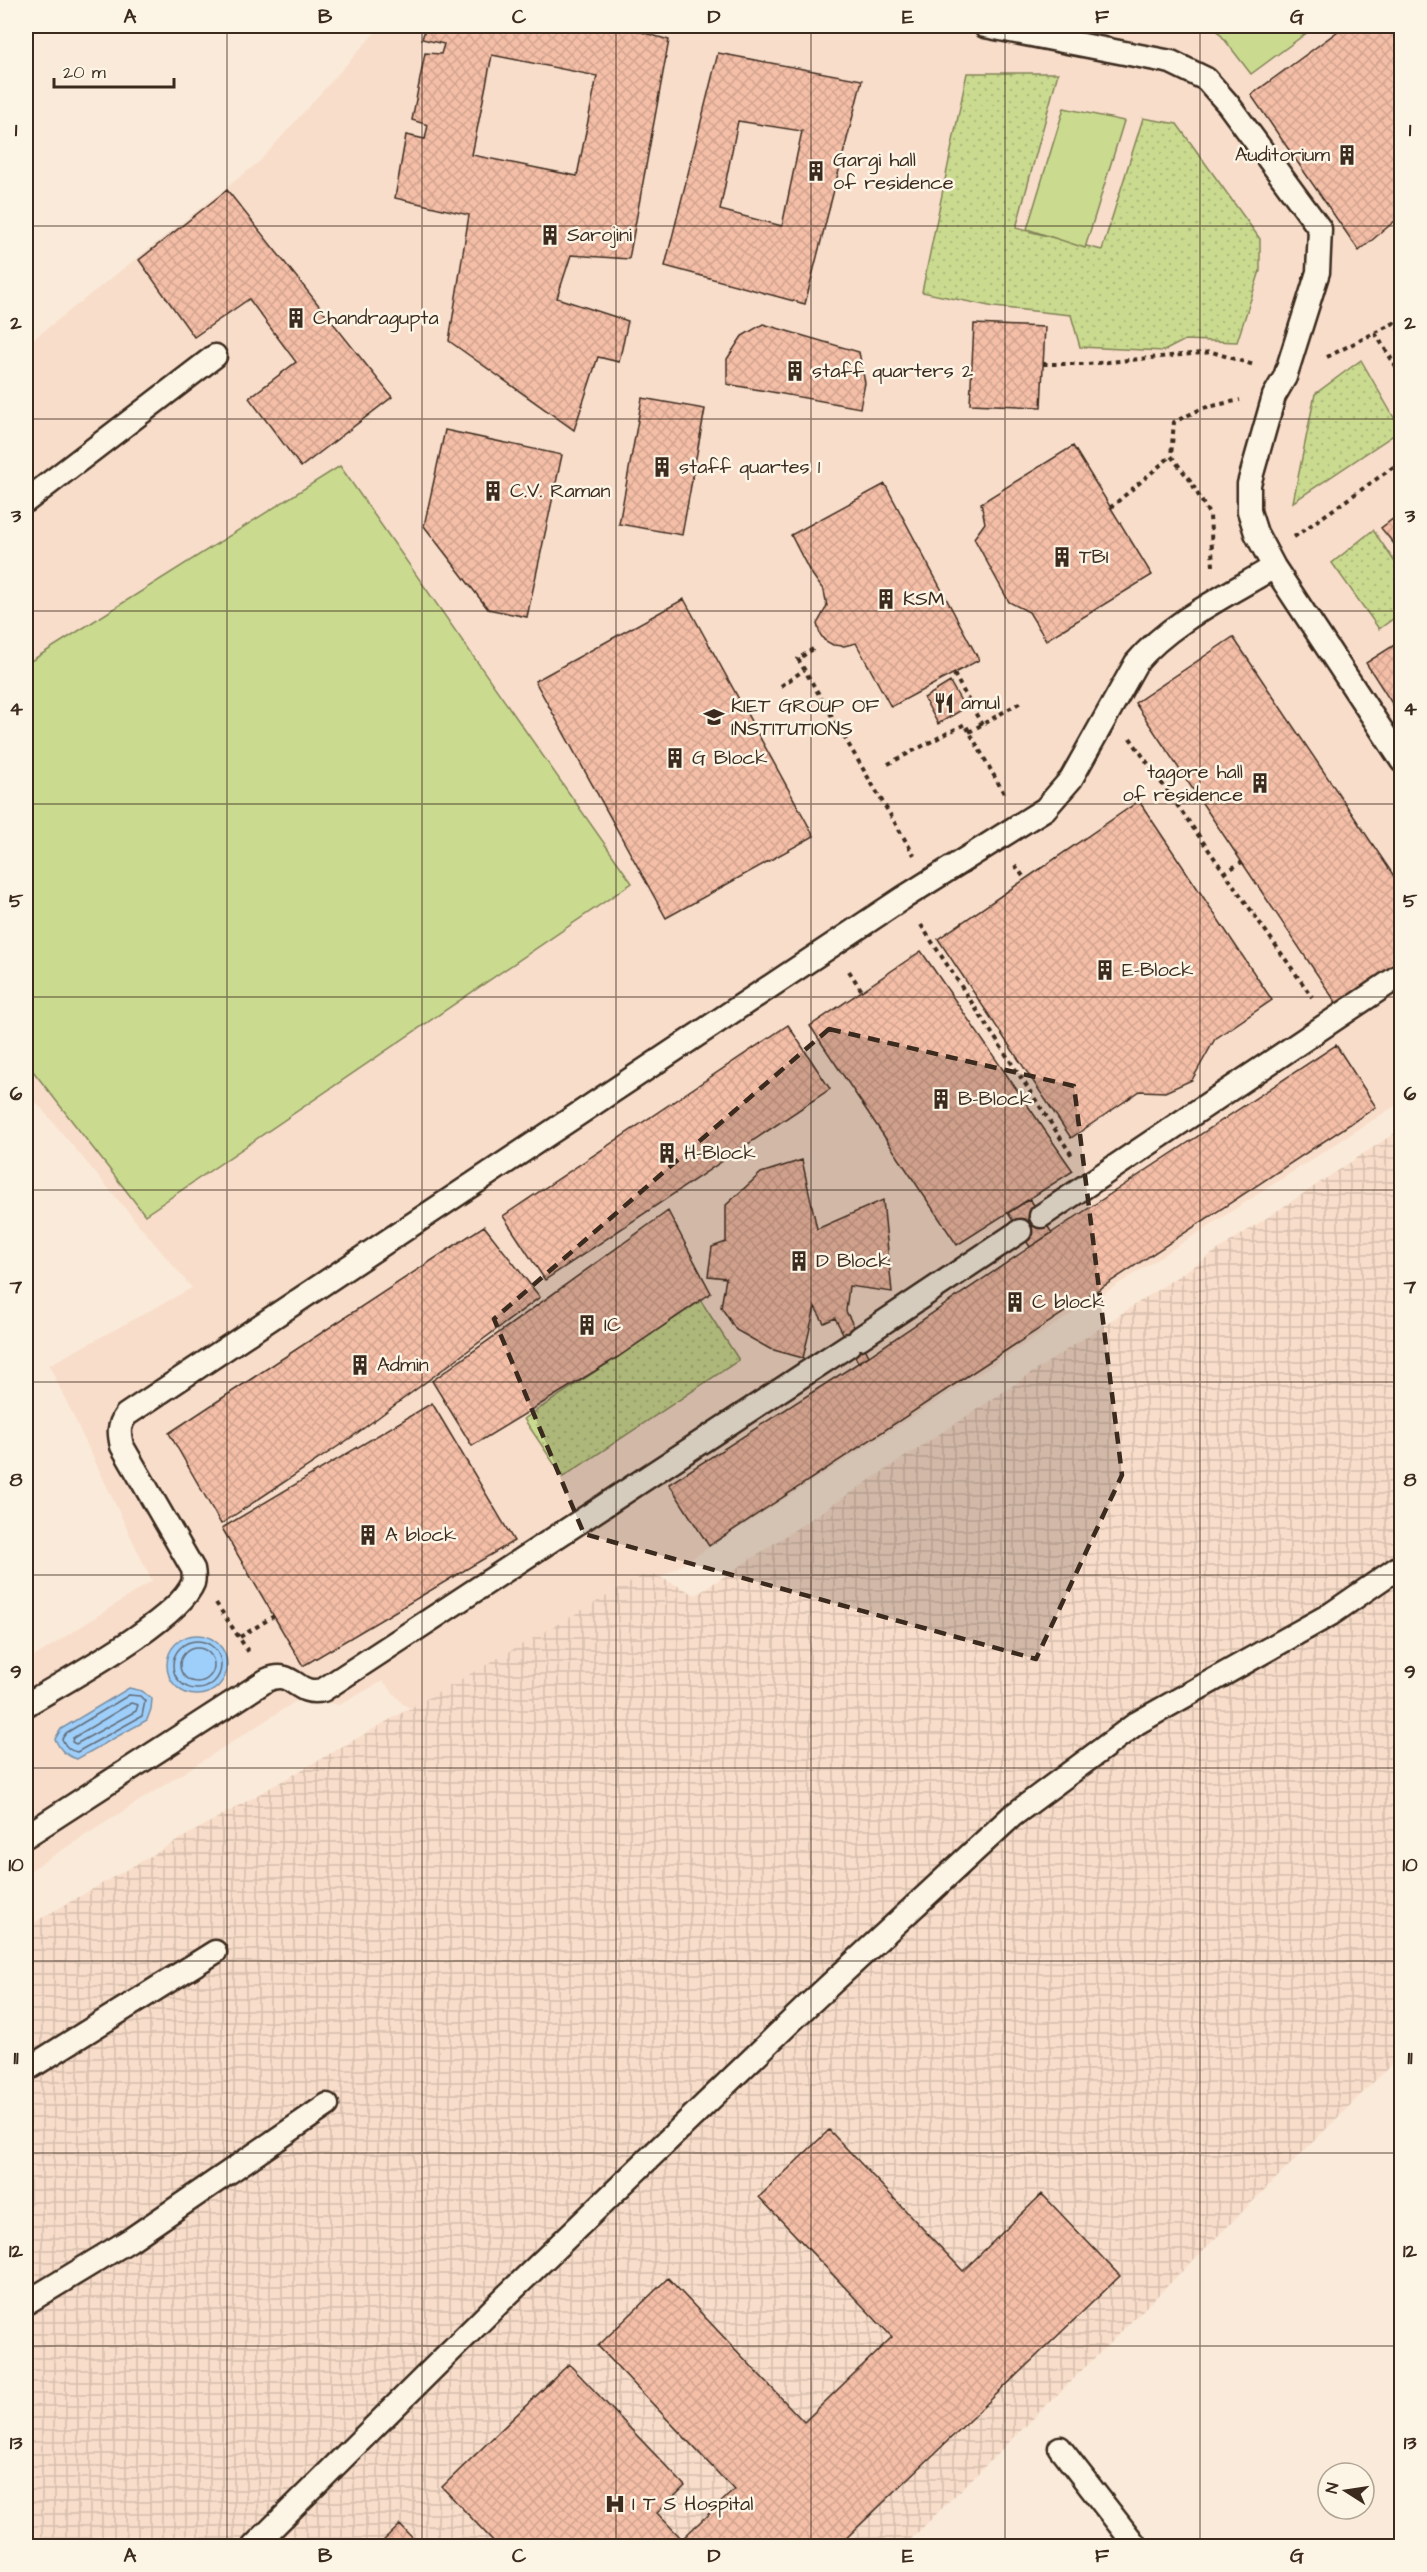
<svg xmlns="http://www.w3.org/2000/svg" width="1427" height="2572" font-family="'Architects Daughter',sans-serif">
	<defs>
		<pattern id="industrial-grid" width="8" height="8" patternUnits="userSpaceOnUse" patternTransform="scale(1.5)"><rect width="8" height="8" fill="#f8ddca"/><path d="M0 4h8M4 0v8" fill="none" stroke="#d6bead"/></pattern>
		<pattern id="grass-dots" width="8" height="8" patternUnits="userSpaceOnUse" patternTransform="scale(1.5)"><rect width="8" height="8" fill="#cadb90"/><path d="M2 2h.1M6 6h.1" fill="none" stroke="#aebc7c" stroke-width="1.8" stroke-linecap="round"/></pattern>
		<pattern id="building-cross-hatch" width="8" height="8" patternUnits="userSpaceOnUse" patternTransform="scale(1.5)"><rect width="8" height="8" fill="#f4bea7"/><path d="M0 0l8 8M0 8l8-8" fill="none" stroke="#d2a38f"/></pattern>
	</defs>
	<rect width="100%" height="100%" fill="#faead9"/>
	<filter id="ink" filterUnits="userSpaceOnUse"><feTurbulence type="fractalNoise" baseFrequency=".0167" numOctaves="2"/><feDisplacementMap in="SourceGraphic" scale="12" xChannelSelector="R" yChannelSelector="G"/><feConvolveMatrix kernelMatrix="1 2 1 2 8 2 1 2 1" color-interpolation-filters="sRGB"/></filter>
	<g filter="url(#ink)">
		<path fill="#f8ddca" d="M381,26H1401V1102L696,1556L428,1718L403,1704L383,1681L339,1705L301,1698L26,1873V1662L152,1581L49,1365L192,1288L26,1090V345L259,162Z"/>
		<path fill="url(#industrial-grid)" d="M1401,1129V2055L904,2546H26V1927L649,1572L696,1595Z"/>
		<path fill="url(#grass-dots)" stroke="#828257" stroke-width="1.5" d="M967,73H1058L1016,228L1102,250L1143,118L1177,124L1260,239V271L1237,342L1185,340L1164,351L1080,347L1071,315L994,307L922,292Z
			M1361,360L1401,430L1293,502L1315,394Z
			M1373,530L1401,571V613L1379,629L1332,563Z
			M701,1301L739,1360L563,1477L524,1419Z"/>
		<path fill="#cadb90" stroke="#828257" stroke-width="1.5" d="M1214,26H1316L1251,74Z
			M1064,108L1124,121L1085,248L1027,229Z
			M340,466L632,883L145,1215L26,1062V664Z"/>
		<path fill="#9ecffb" stroke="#768da3" stroke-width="1.5" d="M167 1665a30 30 0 1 1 60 0a30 30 0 1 1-60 0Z
			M129,1688L142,1691L152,1699L151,1709L147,1720L77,1759C65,1755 60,1750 55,1739L61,1729Z"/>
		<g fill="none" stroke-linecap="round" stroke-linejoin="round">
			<path stroke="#636c76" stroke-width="1.5" d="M173 1665a24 24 0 1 1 48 0a24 24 0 1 1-48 0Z
				M180 1665a17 17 0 1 1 34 0a17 17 0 1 1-34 0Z
				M129,1695L140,1696L145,1701L142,1716L77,1752C69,1751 65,1746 62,1739L66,1733Z
				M131,1703L138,1705L136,1711L76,1744L72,1742L73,1738Z"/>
		</g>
		<path fill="url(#building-cross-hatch)" stroke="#3b2a1e" stroke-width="1.5" fill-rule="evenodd" d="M426,26H621L669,40L629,259L571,255L557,298L628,321L619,362L598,357L574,430L449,341L469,215L395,198L406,135L425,139L428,125L412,120L425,53L441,54L444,44L422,39ZM492,55L597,76L577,176L472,155Z
			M1345,26H1402V215L1359,251L1251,95Z
			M718,53L862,80L805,304L665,266ZM738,121L802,131L782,226L720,210Z
			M227,190L392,397L301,467L249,398L296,362L249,299L194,337L139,260Z
			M763,324L859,352L865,383L860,408L727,384V359L742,336Z
			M974,324L1045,327L1041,407L970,404Z
			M642,398L705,409L682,535L619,524Z
			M445,430L562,455L527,617L488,609L424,526Z
			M1073,446L1152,575L1046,640L1029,612L1009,602L974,538L985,523L981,503Z
			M885,484L979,660L891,707L856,643L844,646L833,645L824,640L820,634L817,624L827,606L824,591L809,570L791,535Z
			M1402,512V554L1381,528Z
			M684,599L814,836L666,918L535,681Z
			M1233,637L1402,888V960L1337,1004L1135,703Z
			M1402,640V719L1366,663Z
			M950,682L965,708L938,724L924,698Z
			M1139,801L1272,1000L1215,1039L1192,1080L1165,1092L1140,1091L1071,1138L938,939Z
			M921,951L1073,1171L957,1245L810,1026Z
			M788,1025L830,1089L545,1280L503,1216Z
			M1336,1045L1376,1107L709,1546L669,1484L869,1356L1030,1247Z
			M802,1160L817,1229L883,1200L892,1292L849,1286L846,1311L869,1356L858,1362L835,1318L824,1323L815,1307L803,1358L770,1349L736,1330L721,1307L726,1278L708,1276L712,1247L726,1242V1205L761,1173Z
			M1030,1199L1052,1233L1030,1247L1008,1213Z
			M668,1211L711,1293L618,1357L472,1446L432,1381Z
			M484,1226L540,1297L352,1437L221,1524L169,1433Z
			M432,1403L514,1541L303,1666L222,1528Z
			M829,2130L963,2271L1042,2194L1120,2276L838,2546H498L442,2487L569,2364L685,2486L657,2513L682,2539L734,2490L598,2346L668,2278L804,2422L892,2337L759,2197Z
			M400,2525L420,2546H378Z"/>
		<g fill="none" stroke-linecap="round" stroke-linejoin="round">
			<g stroke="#3b2a1e" stroke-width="27">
				<path id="service" d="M985,26L1171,62L1206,79L1228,104L1320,229L1318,272L1285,377L1274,396L1249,484V511L1256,533L1274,567L1402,761
					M26,501L215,356
					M1041,1216L1402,974
					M860,1338L1020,1231
					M26,1705C63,1682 178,1621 193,1583C194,1579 194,1574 193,1569L122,1446C119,1433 118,1426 126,1415L903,898L1045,809L1071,779L1136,663C1171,621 1228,595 1274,567
					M26,1836L267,1680C294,1668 295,1697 323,1690L849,1345
					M26,2070L215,1952
					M26,2303L130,2240L327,2105
					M1060,2448L1136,2546
					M254,2546L502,2300L807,2006L1012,1816L1137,1723L1331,1614L1402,1565"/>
			</g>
			<path stroke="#3b2a1e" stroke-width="4" stroke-dasharray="4.5 4.5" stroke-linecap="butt" d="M1375,333L1402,376
				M1327,357L1394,323L1402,334
				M1043,364H1088L1212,352L1254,365
				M1110,508L1171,456
				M1294,537L1402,461
				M1213,566L1210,516L1190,480L1171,456L1174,422L1203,408L1240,400
				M813,649L798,659L914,855
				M954,674L982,725
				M781,686L804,670
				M969,732L1021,702
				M1130,738L1312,997
				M888,764L965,724L1006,797
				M1015,865L1025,879
				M1224,873L1242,862
				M921,925L1073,1157
				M849,971L862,991
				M216,1603L250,1654
				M240,1637L274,1616"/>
			<use href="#service" stroke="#fcf5e5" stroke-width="22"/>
		</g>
	</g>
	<path fill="#3b2a1e" fill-opacity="0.2" stroke="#3b2a1e" stroke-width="4.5" stroke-dasharray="12 8" stroke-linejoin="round" d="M829,1029L1074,1086L1122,1475L1036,1659L584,1534L494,1319Z"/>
	<path fill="none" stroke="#3b2a1e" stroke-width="1.5" stroke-opacity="0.55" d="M227,26V2546M422,26V2546M616,26V2546M811,26V2546M1005,26V2546M1200,26V2546M26,226H1402M26,419H1402M26,611H1402M26,804H1402M26,997H1402M26,1190H1402M26,1382H1402M26,1575H1402M26,1768H1402M26,1961H1402M26,2153H1402M26,2346H1402"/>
	<defs>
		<g id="building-bare" transform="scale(1.62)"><path d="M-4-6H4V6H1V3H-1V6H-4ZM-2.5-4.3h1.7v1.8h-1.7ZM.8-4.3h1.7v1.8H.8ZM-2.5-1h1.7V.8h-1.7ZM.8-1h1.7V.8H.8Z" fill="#3b2a1e" stroke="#fcf5e5" stroke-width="2.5" paint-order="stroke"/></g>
		<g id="restaurant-bare" transform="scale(1.62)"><path d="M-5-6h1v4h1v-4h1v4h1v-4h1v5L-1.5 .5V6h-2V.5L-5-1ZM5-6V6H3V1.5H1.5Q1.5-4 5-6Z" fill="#3b2a1e" stroke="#fcf5e5" stroke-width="2.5" paint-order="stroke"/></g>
		<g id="university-bare" transform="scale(1.62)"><path d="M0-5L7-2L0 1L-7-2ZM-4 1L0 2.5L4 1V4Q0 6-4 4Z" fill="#3b2a1e" stroke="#fcf5e5" stroke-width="2.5" paint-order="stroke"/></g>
		<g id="hospital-bare" transform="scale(1.62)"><path d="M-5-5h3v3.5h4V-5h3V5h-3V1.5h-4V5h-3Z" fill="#3b2a1e" stroke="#fcf5e5" stroke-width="2.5" paint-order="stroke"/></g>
	</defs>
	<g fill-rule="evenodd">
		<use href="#building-bare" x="1347" y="155"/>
		<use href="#building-bare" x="816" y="171"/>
		<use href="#building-bare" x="550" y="235"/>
		<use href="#building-bare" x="296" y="318"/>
		<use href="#building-bare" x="795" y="371"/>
		<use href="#building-bare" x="662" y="467"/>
		<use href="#building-bare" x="493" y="491"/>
		<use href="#building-bare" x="1062" y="557"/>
		<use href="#building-bare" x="886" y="599"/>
		<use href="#restaurant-bare" x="944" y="703"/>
		<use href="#university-bare" x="714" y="717"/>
		<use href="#building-bare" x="675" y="758"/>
		<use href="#building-bare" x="1260" y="783"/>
		<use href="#building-bare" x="1105" y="970"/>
		<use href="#building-bare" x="941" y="1099"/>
		<use href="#building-bare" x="667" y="1153"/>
		<use href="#building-bare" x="799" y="1261"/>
		<use href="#building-bare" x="1015" y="1302"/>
		<use href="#building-bare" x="587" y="1325"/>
		<use href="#building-bare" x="360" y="1365"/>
		<use href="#building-bare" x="368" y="1535"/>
		<use href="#hospital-bare" x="615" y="2504"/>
	</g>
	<g text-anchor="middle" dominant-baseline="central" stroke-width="5" stroke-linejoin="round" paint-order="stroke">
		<g font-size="20" fill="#3b2a1e" stroke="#fcf5e5" text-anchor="start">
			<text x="1330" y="155" text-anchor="end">Auditorium</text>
			<text x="833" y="160">Gargi hall<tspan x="833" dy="23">of residence</tspan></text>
			<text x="567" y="235">Sarojini</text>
			<text x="313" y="318">Chandragupta</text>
			<text x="812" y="371">staff quarters 2</text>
			<text x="679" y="467">staff quartes 1</text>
			<text x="510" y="491">C.V. Raman</text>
			<text x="1079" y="557">TBI</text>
			<text x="903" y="599">KSM</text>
			<text x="961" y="703">amul</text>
			<text x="731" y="706">KIET GROUP OF<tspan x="731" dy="23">INSTITUTIONS</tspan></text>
			<text x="692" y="758">G Block</text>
			<text x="1243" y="772" text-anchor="end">tagore hall<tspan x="1243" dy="23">of residence</tspan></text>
			<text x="1122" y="970">E-Block</text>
			<text x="958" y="1099">B-Block</text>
			<text x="684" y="1153">H-Block</text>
			<text x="816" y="1261">D Block</text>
			<text x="1032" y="1302">C block</text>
			<text x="604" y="1325">IC</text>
			<text x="377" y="1365">Admin</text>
			<text x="385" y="1535">A block</text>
			<text x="632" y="2504">I T S Hospital</text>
		</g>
	</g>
	<rect width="1427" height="2572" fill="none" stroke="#fcf5e5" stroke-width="66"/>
	<g transform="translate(1346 2491) rotate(282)"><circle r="28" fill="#fcf5e5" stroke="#afa495" stroke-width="1.5"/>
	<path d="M0-4.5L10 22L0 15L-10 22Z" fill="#3b2a1e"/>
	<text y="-9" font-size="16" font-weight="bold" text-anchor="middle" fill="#3b2a1e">N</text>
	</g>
	<path d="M54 78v9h120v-9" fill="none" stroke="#3b2a1e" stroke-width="3"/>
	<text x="63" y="78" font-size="18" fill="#3b2a1e" stroke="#fcf5e5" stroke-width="4.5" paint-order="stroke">20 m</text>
	<rect x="33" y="33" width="1361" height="2506" fill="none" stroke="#3b2a1e" stroke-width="2"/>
	<g font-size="20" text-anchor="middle" font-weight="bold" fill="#3b2a1e">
		<text x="130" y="23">A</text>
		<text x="325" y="23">B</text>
		<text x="519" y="23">C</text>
		<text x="714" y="23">D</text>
		<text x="908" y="23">E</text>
		<text x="1102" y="23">F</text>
		<text x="1297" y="23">G</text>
		<text x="16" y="136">1</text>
		<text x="1410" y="136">1</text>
		<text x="16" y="329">2</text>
		<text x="1410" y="329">2</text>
		<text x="16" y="522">3</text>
		<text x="1410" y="522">3</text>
		<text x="16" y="715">4</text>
		<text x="1410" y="715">4</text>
		<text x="16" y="907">5</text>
		<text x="1410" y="907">5</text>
		<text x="16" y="1100">6</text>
		<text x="1410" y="1100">6</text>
		<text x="16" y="1293">7</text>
		<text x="1410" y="1293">7</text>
		<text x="16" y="1486">8</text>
		<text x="1410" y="1486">8</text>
		<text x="16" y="1678">9</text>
		<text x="1410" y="1678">9</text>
		<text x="16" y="1871">10</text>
		<text x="1410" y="1871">10</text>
		<text x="16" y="2064">11</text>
		<text x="1410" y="2064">11</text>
		<text x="16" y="2257">12</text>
		<text x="1410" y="2257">12</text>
		<text x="16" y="2449">13</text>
		<text x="1410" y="2449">13</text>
		<text x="130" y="2562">A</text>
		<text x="325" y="2562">B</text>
		<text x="519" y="2562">C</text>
		<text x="714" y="2562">D</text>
		<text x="908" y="2562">E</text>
		<text x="1102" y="2562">F</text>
		<text x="1297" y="2562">G</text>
	</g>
</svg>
